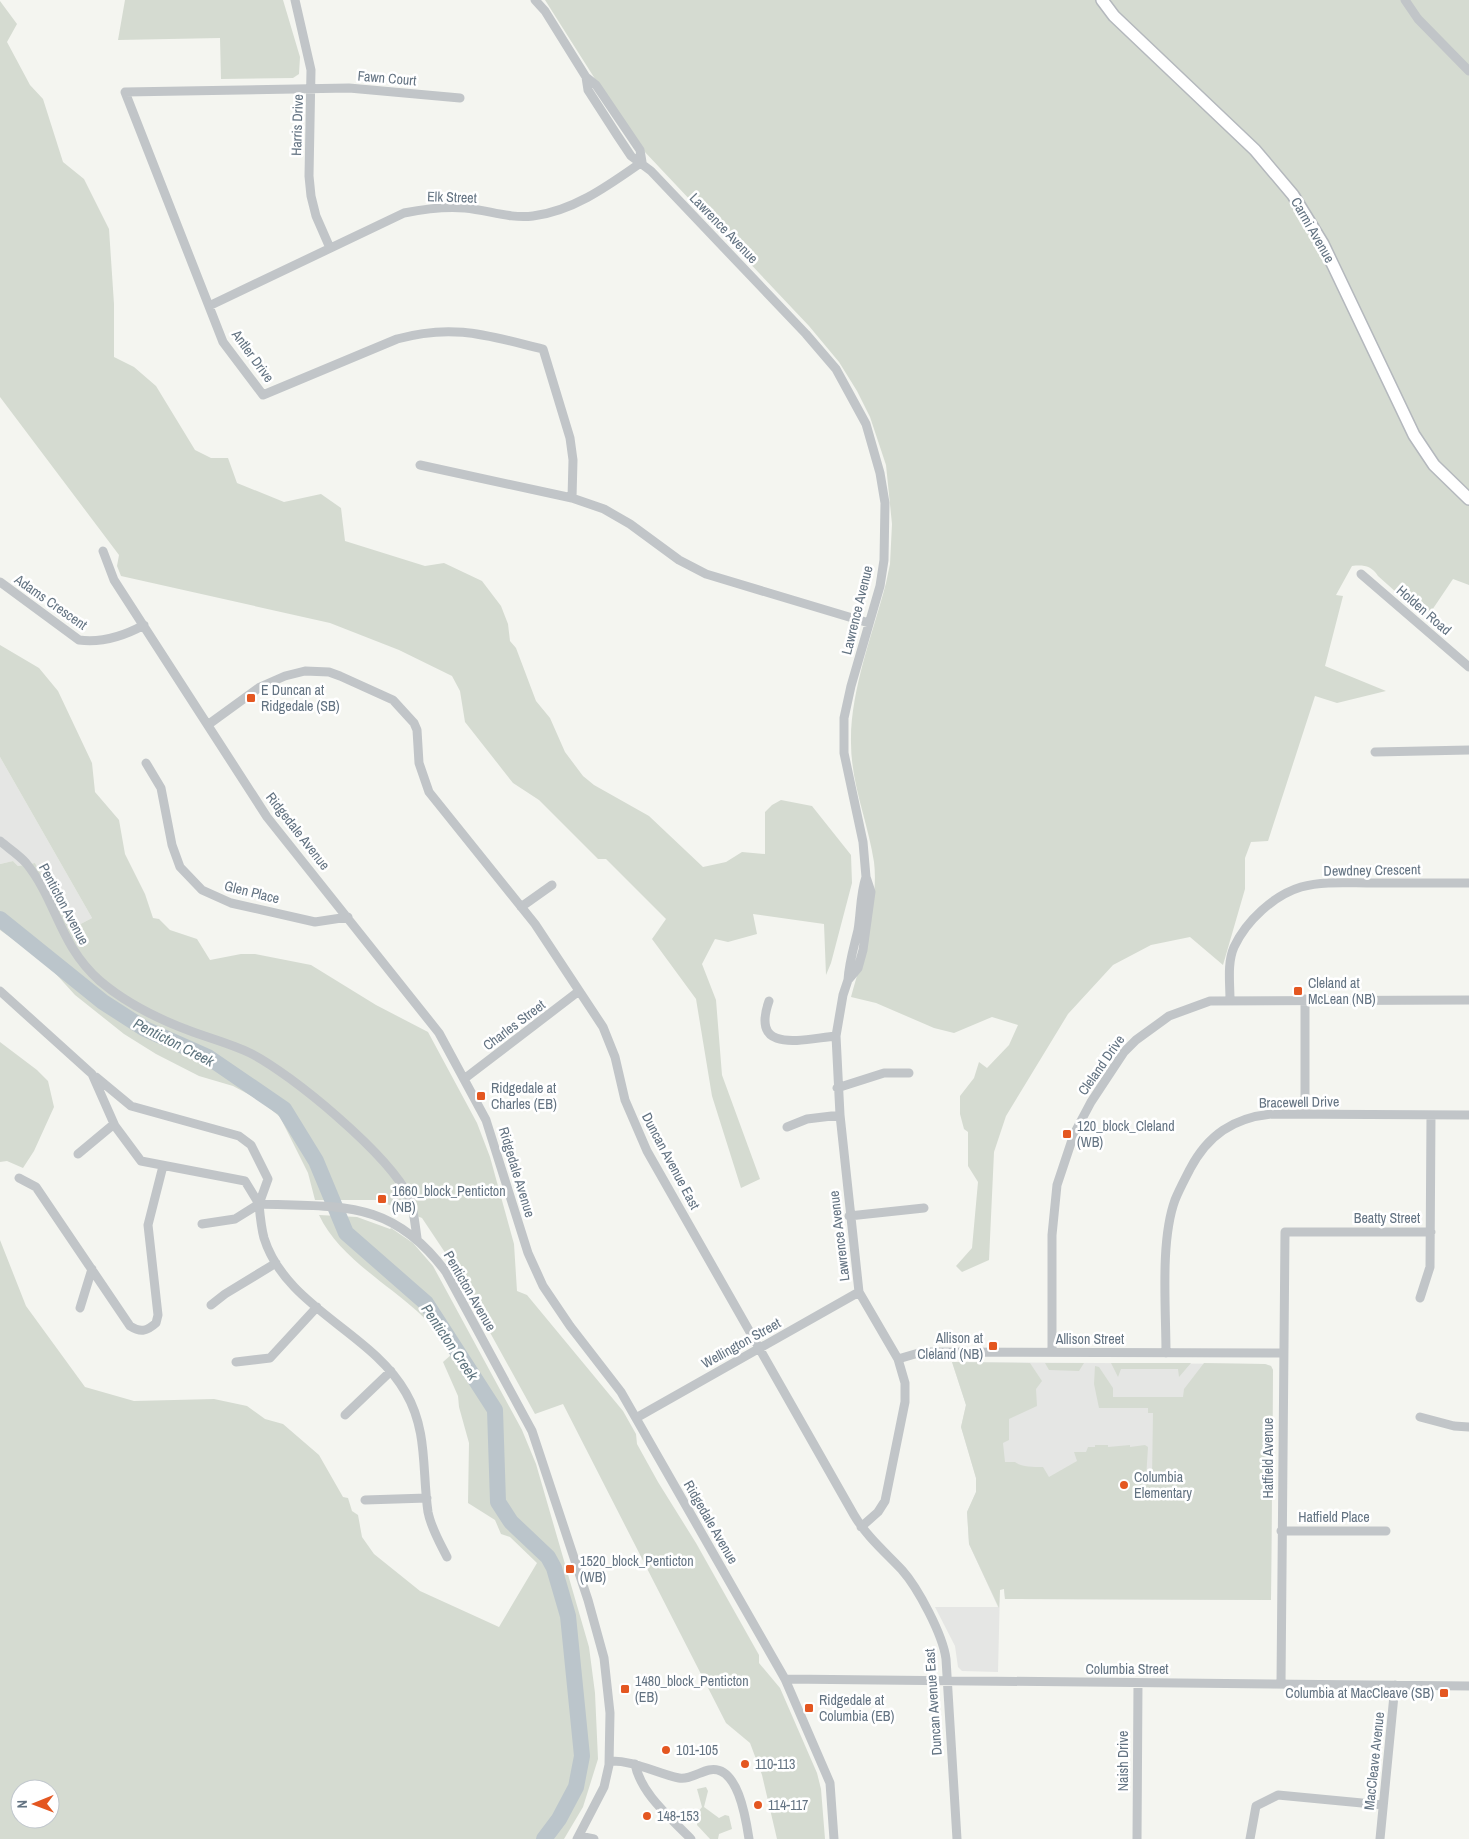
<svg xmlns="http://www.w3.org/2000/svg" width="1469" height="1839" font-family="'Archivo Narrow',sans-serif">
	<rect width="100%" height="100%" fill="#f4f5f0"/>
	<path fill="#e5e6e4" d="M0,757L92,918L71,929L35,863L18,866L13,861L0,864Z
		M952,1362L1265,1364L1271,1366L1273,1370L1271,1600L1005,1599L1004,1589H1000L998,1672L962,1671L958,1667L955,1646L935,1607H998L969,1544L967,1512L976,1492V1478L961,1427L966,1405Z"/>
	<path fill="#d5dbd1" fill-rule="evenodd" d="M125,0H283L300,57L299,74L293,78L221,79L220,38L118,40Z
		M545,0H1469V585L1453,579L1426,619L1378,576C1371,565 1363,565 1352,566L1336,595L1343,596L1325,666L1386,691L1337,703L1315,696L1268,841L1251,842L1245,858V889L1223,965L1190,937L1151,945L1113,965L1068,1014L1006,1116L994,1152L989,1260L962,1272L956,1266L972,1248L978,1182L968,1166V1132L964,1129L960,1114V1096L974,1078L979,1062L987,1068L1009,1045L1018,1025L992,1017L954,1033L934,1028L876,1003L851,997C862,959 879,901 874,862C868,822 851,784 851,743C850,691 873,633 886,583L890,564L892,524L886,465L870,417L857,391L839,362L809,326L643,150L616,112Z
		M0,1L17,24L7,42L30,85L43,99L63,162L84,179L109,229L114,304V357L134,367L156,386L195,450L211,458H228L237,483L284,502L321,494L341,508L345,541L425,566L444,563L482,581L501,606L508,624L510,641L516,648L536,701L550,718L565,752L583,776L594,785L649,816L703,867L726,862L742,852L765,854V812L772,805L781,800L812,806L851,855L852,883L831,963L826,975L824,924L753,914L757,934L728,942L715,939L702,964L716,1000L722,1075L760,1179L741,1188L712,1096L696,999L652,939L666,919L606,859H598L539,800L513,783L465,722L460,691L452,676L399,650L330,623L121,576L117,566L119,555L0,397Z
		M0,645L39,668L58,691L92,763L95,792L119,820L125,854L145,894L153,918L159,919L170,930L197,939L210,960L241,954H255L311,965L376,1005L428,1032L477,1123L490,1157L514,1244L517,1291L527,1295L623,1411L636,1434L637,1444L658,1482L696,1543L759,1655V1663L780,1688L817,1773L821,1789L825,1839H777L762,1775L750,1743L726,1723L563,1404L535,1414L450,1260L422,1218L377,1200H315L308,1173L280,1117L261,1101L233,1086L199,1076L156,1054L124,1034L75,995L45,962L0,930V864L13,861L18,866L35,863L71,929L92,918L0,757Z
		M0,1042L37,1070L48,1081L54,1107L34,1151L23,1168L7,1161L0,1162Z
		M319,1215L357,1217L390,1229L391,1228L413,1243L433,1266L522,1430L536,1464L589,1647L595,1693L598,1759L583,1807L564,1839H0V1240L26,1306L85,1387L134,1401L214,1399L247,1406L265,1419L283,1424L319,1455L343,1497L348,1498L352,1511L358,1515L362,1537L374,1554L420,1591L499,1627L537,1563L510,1537L501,1534L495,1520L468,1503L469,1443L459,1407L458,1396L443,1362L452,1354C441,1340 431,1323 418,1312C385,1282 338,1256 319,1215ZM20,1789H50V1819H20Z
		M952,1362L1030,1363L1042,1381L1036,1389L1037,1406L1009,1419V1440L1003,1443L1005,1462H1015C1022,1467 1032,1467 1043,1467L1049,1477L1077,1461L1074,1452H1086L1088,1447H1095V1445H1108V1447L1130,1445V1447L1145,1445L1148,1447L1146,1479L1152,1478L1153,1413H1148V1408H1099L1094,1384L1095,1366L1099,1367L1113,1388V1397H1183L1184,1389L1204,1363L1265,1364L1271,1366L1273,1370L1271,1600L1005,1599L1004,1589L1000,1590L999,1608L969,1544L967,1512L976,1492V1478L961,1427L966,1405Z
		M1045,1363H1084L1079,1371L1049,1370Z
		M1111,1363H1191L1179,1377L1178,1369H1121L1118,1377Z
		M706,1787L708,1791L704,1807L719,1818L725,1815L729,1816L732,1829L719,1834L718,1839H710L697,1825L698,1812L702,1807L697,1789Z"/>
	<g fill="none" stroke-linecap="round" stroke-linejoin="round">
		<path stroke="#bbc5cb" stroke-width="16" d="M0,919L103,1002L145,1029L208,1057L284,1109L316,1161L346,1233L426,1303L495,1410L498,1502L511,1522L548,1557L554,1568L568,1616L582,1756L576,1787L559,1819L544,1839"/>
		<g stroke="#b4b8bd" stroke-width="14">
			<path id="secondary" d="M1102,0L1114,16L1255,150L1293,195L1323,244L1414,435L1434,465L1469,499"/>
		</g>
		<path stroke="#c1c5c8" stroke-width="9" d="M295,0L311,70L309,176L311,196L316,216L330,248
			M535,0L545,11L586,77L596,85L640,150L642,162
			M1405,0L1418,19L1469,71
			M586,77L588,90L617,135L631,156L651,171L806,334L836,369L866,424L880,473L885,503L884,560L880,586L851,686L844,718V753L863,842L866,877L871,892L863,950L858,968L848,980L843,995L836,1036L840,1115L859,1292L898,1359L905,1383V1402L885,1501L878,1512L861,1527
			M460,98L349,88L125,92L223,342L263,395L397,339C454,323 489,336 543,349L570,438L573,460L572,498
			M209,306L404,213C424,209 444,206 465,208C488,210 510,219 533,216C574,211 609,185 642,162
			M420,465L572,498L604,509L630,524L679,560L706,574L869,623
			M103,551L114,580L267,817L439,1033L486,1120L528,1253L543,1286L570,1326L621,1392L785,1679L830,1783L834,1839
			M1361,574L1469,667
			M0,582L79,640C102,643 124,636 144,625
			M209,724L260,687L285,676L305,671L329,672L340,676L393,700L414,723L417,730L419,763L429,792L535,924L603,1027L615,1057L625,1100L647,1151L854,1515C867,1537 885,1552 902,1570C918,1588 943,1635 946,1659L957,1839
			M1375,752L1469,750
			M146,763L161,788L172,845L180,867L202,890L231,903L315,922L348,917
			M0,841C8,848 19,855 26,863C57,901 59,945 100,981C127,1004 160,1020 193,1032C212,1039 231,1044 250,1053C292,1074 389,1155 409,1197C414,1209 415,1225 417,1238
			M521,907L552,885
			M848,980C849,962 854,947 858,930C861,912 860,895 866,877
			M0,991L92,1074L115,1126L141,1161L245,1181L259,1204C341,1207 392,1199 446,1272L532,1431L588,1600L604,1658L610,1713L609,1765L604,1787L577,1839
			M1230,1000C1230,983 1227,963 1234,947C1246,921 1274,895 1301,887C1323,881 1347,883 1370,883C1403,883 1436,883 1469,883
			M769,1001C750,1055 803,1039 836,1036
			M96,1077L131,1106L239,1136L251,1145L268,1179L259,1204
			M464,1079L579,991
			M837,1088L884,1073H909
			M1305,1114V999
			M787,1127L807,1119L840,1115
			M78,1154L114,1124
			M19,1178L36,1187L130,1326C141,1333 147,1331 156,1323L158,1315L148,1225L163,1166
			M849,1216L924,1208
			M202,1224L235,1219L259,1204C260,1215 261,1227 264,1238C286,1308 372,1332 406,1393C428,1431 422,1471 428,1512C431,1528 440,1543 447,1557
			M1420,1298L1430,1267L1431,1115
			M211,1305L225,1294L276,1263
			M80,1308L92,1269
			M1052,1352V1235L1057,1185L1074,1134L1091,1102L1124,1052L1136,1040L1169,1016L1210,1001L1469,1000
			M1166,1353C1166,1308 1160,1241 1175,1200C1179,1190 1185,1179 1190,1169C1208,1135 1233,1118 1271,1114L1469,1115
			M898,1359L922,1352L1283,1353
			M236,1362L270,1358L317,1307
			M345,1415L391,1371
			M1420,1417L1454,1426L1469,1427
			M636,1418L859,1292
			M365,1500L427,1498
			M1281,1531H1386
			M785,1679L1469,1686
			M1281,1684L1285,1232H1431
			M609,1761C634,1760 655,1773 679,1778C688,1780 700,1772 709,1770C738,1764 746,1819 749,1839
			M635,1764C641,1794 670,1817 691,1839
			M579,1836L594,1839
			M1137,1839L1138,1683
			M1250,1839L1256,1806L1278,1795L1383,1805
			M1380,1839L1395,1685"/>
		<use href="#secondary" stroke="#fff" stroke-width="11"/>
	</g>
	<g fill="#e45721" stroke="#fff" stroke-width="2">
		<rect x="246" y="693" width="10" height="10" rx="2.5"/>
		<rect x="1293" y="986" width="10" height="10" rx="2.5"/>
		<rect x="476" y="1091" width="10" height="10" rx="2.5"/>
		<rect x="1062" y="1129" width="10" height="10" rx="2.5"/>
		<rect x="377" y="1194" width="10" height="10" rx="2.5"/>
		<rect x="988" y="1341" width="10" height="10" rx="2.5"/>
		<circle cx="1124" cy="1485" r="5"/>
		<rect x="565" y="1564" width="10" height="10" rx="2.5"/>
		<rect x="620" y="1684" width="10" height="10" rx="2.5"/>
		<rect x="1439" y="1688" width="10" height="10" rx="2.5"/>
		<rect x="804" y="1703" width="10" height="10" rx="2.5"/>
		<circle cx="666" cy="1750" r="5"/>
		<circle cx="745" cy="1764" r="5"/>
		<circle cx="758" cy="1805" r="5"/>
		<circle cx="647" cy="1816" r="5"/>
	</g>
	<g text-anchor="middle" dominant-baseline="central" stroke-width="5" stroke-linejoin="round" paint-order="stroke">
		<g font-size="14" fill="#637382" stroke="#fff">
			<text transform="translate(387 78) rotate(5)">Fawn Court</text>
			<text transform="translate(297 125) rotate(-88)">Harris Drive</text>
			<text transform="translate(452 197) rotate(2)">Elk Street</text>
			<text transform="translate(724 228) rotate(46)">Lawrence Avenue</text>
			<text transform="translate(1313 230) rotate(60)">Carmi Avenue</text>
			<text transform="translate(253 356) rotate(54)">Antler Drive</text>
			<text transform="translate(51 602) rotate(35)">Adams Crescent</text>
			<text transform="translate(857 610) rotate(-76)">Lawrence Avenue</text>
			<text transform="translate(1424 610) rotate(41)">Holden Road</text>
			<text transform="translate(298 831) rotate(52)">Ridgedale Avenue</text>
			<text transform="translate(1372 870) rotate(-1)">Dewdney Crescent</text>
			<text transform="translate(252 892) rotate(14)">Glen Place</text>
			<text transform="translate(64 904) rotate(62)">Penticton Avenue</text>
			<text transform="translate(514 1025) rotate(-37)">Charles Street</text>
			<text transform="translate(1101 1065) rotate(-55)">Cleland Drive</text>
			<text transform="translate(1299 1102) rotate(-1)">Bracewell Drive</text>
			<text transform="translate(671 1161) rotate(62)">Duncan Avenue East</text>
			<text transform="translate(517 1172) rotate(73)">Ridgedale Avenue</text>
			<text x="1387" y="1218">Beatty Street</text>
			<text transform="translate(839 1236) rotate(-97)">Lawrence Avenue</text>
			<text transform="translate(470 1291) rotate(60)">Penticton Avenue</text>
			<text x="1090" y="1339">Allison Street</text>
			<text transform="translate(741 1343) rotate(-29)">Wellington Street</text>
			<text transform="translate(1268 1458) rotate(-90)">Hatfield Avenue</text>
			<text x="1334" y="1517">Hatfield Place</text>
			<text transform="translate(711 1522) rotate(60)">Ridgedale Avenue</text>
			<text x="1127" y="1669">Columbia Street</text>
			<text transform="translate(933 1702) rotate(-94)">Duncan Avenue East</text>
			<text transform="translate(1123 1761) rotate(-90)">Naish Drive</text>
			<text transform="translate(1374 1761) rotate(-84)">MacCleave Avenue</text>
		</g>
		<g font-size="14" fill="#637382" stroke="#fff" text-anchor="start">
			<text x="261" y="690">E Duncan at<tspan x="261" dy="16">Ridgedale (SB)</tspan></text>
			<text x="1308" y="983">Cleland at<tspan x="1308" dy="16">McLean (NB)</tspan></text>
			<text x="491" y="1088">Ridgedale at<tspan x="491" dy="16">Charles (EB)</tspan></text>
			<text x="1077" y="1126">120_block_Cleland<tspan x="1077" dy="16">(WB)</tspan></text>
			<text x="392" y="1191">1660_block_Penticton<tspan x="392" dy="16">(NB)</tspan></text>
			<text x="983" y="1338" text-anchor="end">Allison at<tspan x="983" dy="16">Cleland (NB)</tspan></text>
			<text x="1134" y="1477">Columbia<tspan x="1134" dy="16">Elementary</tspan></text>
			<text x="580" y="1561">1520_block_Penticton<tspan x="580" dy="16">(WB)</tspan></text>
			<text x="635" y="1681">1480_block_Penticton<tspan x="635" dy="16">(EB)</tspan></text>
			<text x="1434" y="1693" text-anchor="end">Columbia at MacCleave (SB)</text>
			<text x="819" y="1700">Ridgedale at<tspan x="819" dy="16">Columbia (EB)</tspan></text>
			<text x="676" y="1750">101-105</text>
			<text x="755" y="1764">110-113</text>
			<text x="768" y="1805">114-117</text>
			<text x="657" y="1816">148-153</text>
		</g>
		<g font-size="15" font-style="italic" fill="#5f757f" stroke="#fff">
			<text transform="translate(174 1042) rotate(27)">Penticton Creek</text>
			<text transform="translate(450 1342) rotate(56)">Penticton Creek</text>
		</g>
	</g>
	<g transform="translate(35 1804) rotate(269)"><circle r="24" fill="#ffffff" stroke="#c1c7cd"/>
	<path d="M0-4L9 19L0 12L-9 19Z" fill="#e45721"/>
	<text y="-8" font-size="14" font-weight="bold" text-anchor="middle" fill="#637382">N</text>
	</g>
</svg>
